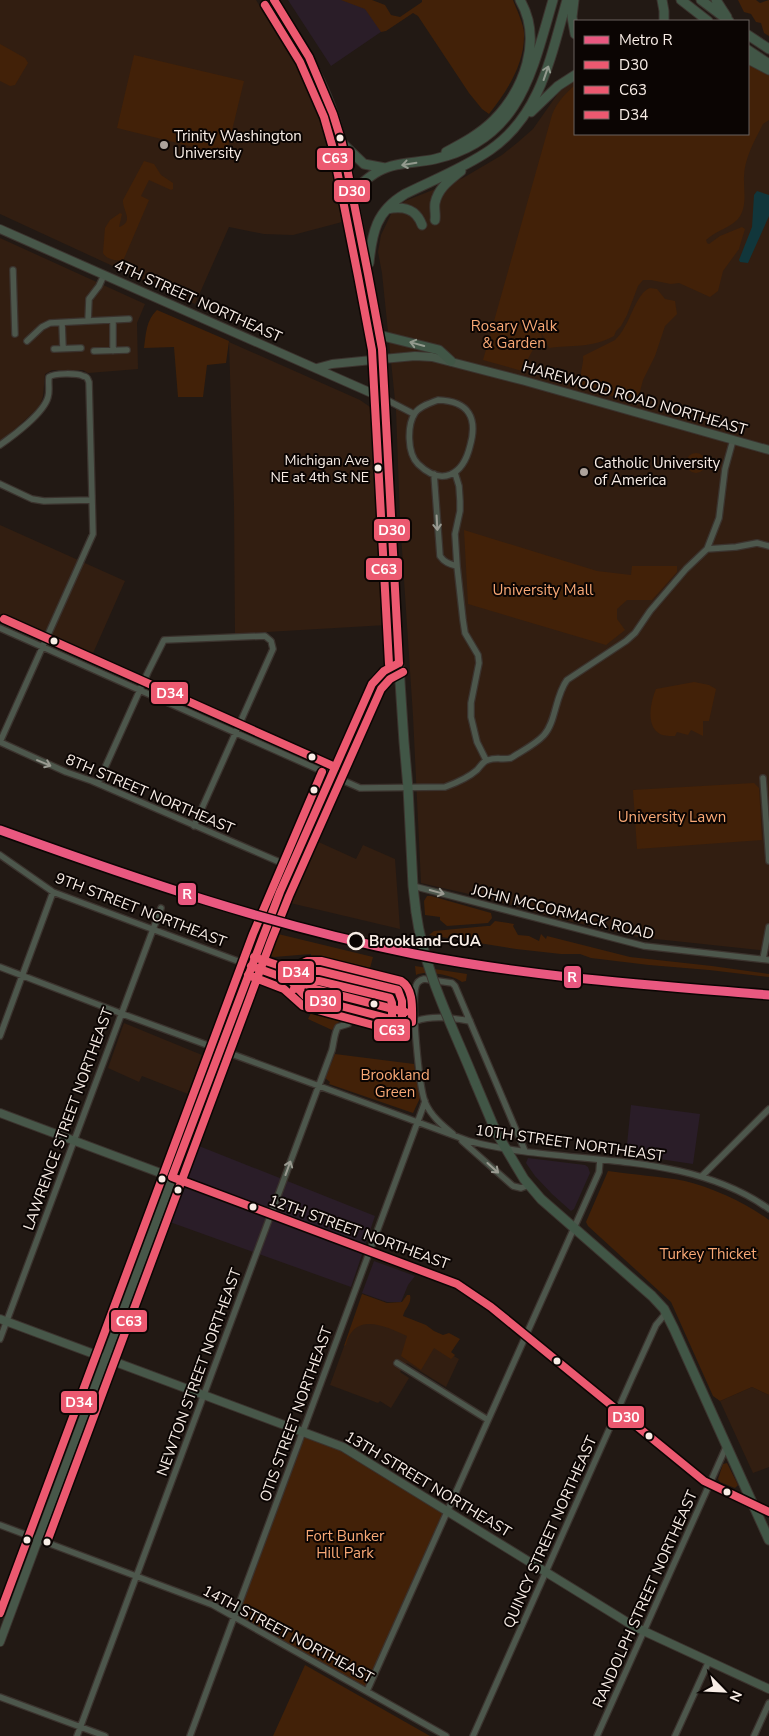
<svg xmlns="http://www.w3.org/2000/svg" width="769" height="1736" font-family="'Nunito Sans',sans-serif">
	<rect width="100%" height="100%" fill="#221914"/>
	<path fill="#2a1d28" d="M288,0H357L394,23L331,66Z
		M631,1105L700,1114L693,1164L626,1154Z
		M194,1144L375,1216L351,1287L167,1221Z
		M528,1158L585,1165L588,1167L590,1173L574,1209L571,1211L552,1194L535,1176L526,1163Z
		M374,1261L415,1276L408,1285L401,1302H387L362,1293Z"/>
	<path fill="#321e11" d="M0,0H256L298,67L317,110L330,156L342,222L293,235L264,234L229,227L195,304L0,214Z
		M769,80V951L637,937L560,919L482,897L421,883L413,716L400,519L396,410L382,273L378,252L381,235L391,214L405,201L463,178L502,155L517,143L533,129L559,92L573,82L575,81V134H748Z
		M0,238L145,304L137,323L138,369L88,373L83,370H52L45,374L43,396L40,406L12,432L0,441Z
		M229,342L360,400L373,409L386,625L235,634L234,505Z
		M0,525L125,581L90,660L0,620Z
		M312,839L356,859L363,845L395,859L400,929L286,902Z
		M124,1023L202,1055L188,1094L142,1076L139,1082L108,1068Z
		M360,1302L428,1329L455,1346L450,1354L459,1359L446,1387L407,1363L400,1372L409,1378L391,1408L380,1401L378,1403L330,1385Z
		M752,1387L769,1395V1467L753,1473L720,1401Z"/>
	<path fill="#422108" d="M341,0H372L385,5L391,15L400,17L422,2V0H513C516,8 524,25 524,33C525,64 507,91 489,114L482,109L469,93L418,16L413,13L386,31L381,32L365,9Z
		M738,0H756L760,3L769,0V36L764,33L761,23L756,22L751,14L744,12Z
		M0,44L25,58L28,63L15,85L10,86L0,81Z
		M134,55L244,81L226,155L117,128Z
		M748,62L769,75V120L763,124C754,142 743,160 744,181C744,194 747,208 738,219C730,228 715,231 706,240L707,243L709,244L720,236L742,227L745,229L739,249L723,271L718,291L710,297L679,283L671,284L651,280H643L638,286L627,315L621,326L616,331L614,336C593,348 571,345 549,348L541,332L542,338C533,346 528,360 522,371L483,360L552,115C557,102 565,94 575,85V134H748Z
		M144,161L154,164L161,175L173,183V189L171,190L149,180L141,196L149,200L123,261C115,260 107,260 103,253L105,228L110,220L120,213L122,214L119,227C135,221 122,210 123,200Z
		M650,288L657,289L665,299L675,301L677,314L665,326L655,356L643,380L637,403L576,386L581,379C580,370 584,364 583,356L615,340C630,327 635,293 650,288Z
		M157,310L229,341L226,363L207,365L203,397H178L174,347L144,348C146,334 146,320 157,310Z
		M686 463a10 10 0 1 1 20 0a10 10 0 1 1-20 0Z
		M464,530L597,571L631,575L632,566H677V572L652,600H627L617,609V619L625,630L606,645L468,604Z
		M694,682L709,685L716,689L709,721H703V736L691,730L688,735L677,732L675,736C671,736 664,736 660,734C645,726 651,701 656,689Z
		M754,783L759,788L762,840L637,849L633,790Z
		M427,896H431L491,913L492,918L488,923L447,926L440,920V917L425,915L424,901Z
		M495,921L514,924L513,926L518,935L529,936L539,941L541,934L546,939L547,936L630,957L712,966L769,974V977L709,970L649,965L591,958L580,954H561L516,949L429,935L434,931L487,926H490Z
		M274,933L373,957L370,968L329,958L311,957V954L274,957L268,955L266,952Z
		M295,959L329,960L328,965L312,962L287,969L273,966L271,963Z
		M415,966L467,974L466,981L462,982C454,975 425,970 416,975Z
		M306,1004L328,1009L332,1013L356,1019V1022C344,1019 339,1019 332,1030L308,1019L311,1013L302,1010Z
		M335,1054L414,1064L420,1098L413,1113L329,1084L330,1082L325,1078Z
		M608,1171C633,1175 660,1176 685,1181C713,1188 746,1203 769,1220V1395L752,1387L720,1401L713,1396L671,1302L588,1226L586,1222Z
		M362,1294L387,1303L402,1302L407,1295H410C412,1304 405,1308 403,1316L426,1325L434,1331L443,1335L449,1333L460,1339L451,1352L455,1355L451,1359L434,1348L421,1370L401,1356L407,1336C386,1326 354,1311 346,1345L344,1346Z
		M303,1431L330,1442L448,1511L367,1691L234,1616Z
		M727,1463L738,1485L735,1488L720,1482L718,1479L723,1464Z
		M305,1665L430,1736H273Z"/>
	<path fill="#11363b" d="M757,191L769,195V216L748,263L740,262L739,260L752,227L754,195Z"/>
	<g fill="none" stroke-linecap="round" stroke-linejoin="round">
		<g stroke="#3b332e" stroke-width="8">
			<path id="street" d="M13,270L15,334
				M113,320V351
				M88,321L129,319
				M62,323L63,348
				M27,341L42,327L50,323L88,321L89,299L99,286L104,275
				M54,349L81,348
				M94,351L127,350
				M385,399L414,414
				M438,400C469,401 478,418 470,446C463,475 442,487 418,464C407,453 407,425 415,413C420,406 430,403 438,400Z
				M0,445C13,436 44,413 48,397C50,391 48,384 49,377C54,373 77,373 83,376C88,377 87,378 89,382L93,534L0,742
				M455,473L459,486L460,501V511L455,534L457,566L463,620L465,633L478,655L479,663L471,703V717L477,742L486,760
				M434,474L440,556C444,562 449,564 457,566
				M0,484L32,499L44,501L92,500
				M707,549L736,547L757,543L769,546
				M0,628L360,788L445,787C456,783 468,778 477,770C480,767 483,761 488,760C496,757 503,760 511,758C522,751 536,744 544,735C556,722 555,696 567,680L626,641L635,633L650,611L686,569L707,549L719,518L725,469L733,440
				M0,742L66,772L92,781L291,867
				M763,778L769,861
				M98,783L148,672L164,640L265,636L271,641L273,649L194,826
				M0,855L53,892L251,966
				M413,886L644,946L769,960
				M763,959L769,927
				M0,967L120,1013L469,1141C567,1167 683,1148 769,1209
				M416,1021C434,1015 451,1018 470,1021
				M0,1036L53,892
				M453,1134C442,1125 431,1116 425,1102C419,1086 411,1002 416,986C417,982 420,980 424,979L452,983L455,986L525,1151
				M462,1141L513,1186L521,1188L529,1185
				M702,1176L769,1109
				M0,1339L161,908
				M397,1363L488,1420
				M753,1505L769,1512
				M0,1525L213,1605L446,1736
				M367,1691L599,1172L600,1160
				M0,1697L105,1736
				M77,1736L332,1050C334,1042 334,1034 338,1027L348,1024
				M190,1736L422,1110L425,1101
				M473,1736L631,1380L656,1325L666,1313
				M597,1736L727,1445
				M675,1736L709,1661
				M754,1736L769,1703"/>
		</g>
		<g stroke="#3b332e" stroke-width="10">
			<path id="secondary" d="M274,0C295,34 317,68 331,106C341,134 347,163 352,192
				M0,229L385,399
				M317,368L332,364L372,360L415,356L432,357L525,381L769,450
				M0,1113L457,1284L491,1307L704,1481L753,1505
				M0,1319L343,1447L635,1627L769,1689
				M0,1642L262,937L280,892L372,684C380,673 386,668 399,663"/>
		</g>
		<g stroke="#3b332e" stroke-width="11">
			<path id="primary" d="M574,0L572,17L575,34
				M662,0L664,11V21
				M681,0L708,21
				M701,0L729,21
				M716,0L727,17
				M748,35L769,49
				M748,50L769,64
				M748,59L769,70
				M531,112L558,86L575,75
				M342,143L364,164L385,168
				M446,152C463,143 480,134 494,120C524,89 543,40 520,0
				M387,209C403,206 416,208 422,225
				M435,220C436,214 434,209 435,203C438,188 450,180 461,171
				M369,263C372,233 376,211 405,194C433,180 464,168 490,150C541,115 551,55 567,0
				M379,335L439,350L451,361
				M416,912L413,886L408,788L404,742L393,576L382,349L352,192C360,185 369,176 379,171C395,162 418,163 435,159C520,140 532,72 553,0
				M475,1082L496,1132L524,1179L541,1199L652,1296L664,1309L674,1329L769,1540"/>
		</g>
		<use href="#street" stroke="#4d574c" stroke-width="5.5"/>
		<use href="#secondary" stroke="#475749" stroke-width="8"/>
		<use href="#primary" stroke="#415646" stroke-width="9"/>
		<g stroke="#3b332e" stroke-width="11" stroke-linecap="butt">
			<path id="primary-bridge" d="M416,912C424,972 453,1027 475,1082"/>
		</g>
		<use href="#primary-bridge" stroke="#415646" stroke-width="9"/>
		<g stroke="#0b0503" stroke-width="11">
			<path id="bus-1" d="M274,0L309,57L333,114L342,143L368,274L382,349L399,663
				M251,966L290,980L306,997L402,1022
				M290,980L310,971H320L398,990L402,1001V1022
				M172,1177L457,1284L491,1307L704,1481L769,1512
				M172,1177L280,892L372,684L384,671L399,663"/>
		</g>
		<g stroke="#0b0503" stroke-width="11">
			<path id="bus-2" d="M265,5L300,62L324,117L332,145L358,276L372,350L389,664
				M248,975L284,989L303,1006L399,1032
				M294,989L312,981H319L390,998L392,1003V1022
				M47,1542L271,941L289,896L381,689L390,679L403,672"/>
		</g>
		<g stroke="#0b0503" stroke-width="11">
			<path id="bus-3" d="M4,619L335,767
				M254,957L295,971L311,988L405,1012
				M286,971L307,961H321L401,981C414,989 412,1009 412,1022
				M0,1613L253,934L322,772"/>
		</g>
		<use href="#bus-1" stroke="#ec5970" stroke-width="8"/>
		<use href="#bus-2" stroke="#ec5970" stroke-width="8"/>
		<use href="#bus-3" stroke="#ec5970" stroke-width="8"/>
		<g stroke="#0b0503" stroke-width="12">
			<path id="metro-1" d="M0,830C136,879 272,926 414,954C531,977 650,985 769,995"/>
		</g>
		<use href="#metro-1" stroke="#e95880" stroke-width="9"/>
	</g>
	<defs><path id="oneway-shaft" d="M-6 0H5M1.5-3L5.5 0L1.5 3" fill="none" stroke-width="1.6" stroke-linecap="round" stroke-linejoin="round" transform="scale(1.25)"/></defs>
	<g stroke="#939a8e">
		<use href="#oneway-shaft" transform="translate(546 73) rotate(-71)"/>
		<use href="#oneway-shaft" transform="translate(409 164) rotate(171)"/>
		<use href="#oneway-shaft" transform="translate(417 344) rotate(-165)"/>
	</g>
	<g stroke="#9a9a91">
		<use href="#oneway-shaft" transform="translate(437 523) rotate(87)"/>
		<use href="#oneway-shaft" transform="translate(44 763) rotate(23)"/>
		<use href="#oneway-shaft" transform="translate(437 892) rotate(15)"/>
		<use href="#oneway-shaft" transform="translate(288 1168) rotate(-70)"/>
		<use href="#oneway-shaft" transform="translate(493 1168) rotate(42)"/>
	</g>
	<g fill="#f8ede6" stroke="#0b0503" stroke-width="2">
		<circle cx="340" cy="138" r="4.5"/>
		<circle cx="378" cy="468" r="4.5"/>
		<circle cx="54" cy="641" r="4.5"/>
		<circle cx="312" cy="757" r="4.5"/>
		<circle cx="314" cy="790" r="4.5"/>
		<circle cx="374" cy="1004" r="4.5"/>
		<circle cx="162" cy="1179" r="4.5"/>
		<circle cx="178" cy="1190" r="4.5"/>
		<circle cx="253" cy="1207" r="4.5"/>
		<circle cx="557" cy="1361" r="4.5"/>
		<circle cx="649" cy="1436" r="4.5"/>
		<circle cx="727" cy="1492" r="4.5"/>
		<circle cx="27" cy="1540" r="4.5"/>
		<circle cx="47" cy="1542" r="4.5"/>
	</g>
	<g fill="#ada39c" stroke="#0b0503" stroke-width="2">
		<circle cx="164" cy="145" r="5"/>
		<circle cx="584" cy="472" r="5"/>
	</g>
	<circle fill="#0b0503" stroke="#f8ede6" stroke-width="2.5" cx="356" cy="941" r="8"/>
	<g text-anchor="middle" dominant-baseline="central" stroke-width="4" stroke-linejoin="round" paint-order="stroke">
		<g font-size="14" fill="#f8ede6" stroke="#0b0503" text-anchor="end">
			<text x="369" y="460">Michigan Ave<tspan x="369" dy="17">NE at 4th St NE</tspan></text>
		</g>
		<g font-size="15" fill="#f8ede6" stroke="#0b0503" text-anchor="start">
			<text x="174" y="136">Trinity Washington<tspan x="174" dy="17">University</tspan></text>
			<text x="594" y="463">Catholic University<tspan x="594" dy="17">of America</tspan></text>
		</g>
		<g font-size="15" fill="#f8ede6" stroke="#0b0503">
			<text transform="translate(198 301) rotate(24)">4TH STREET NORTHEAST</text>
			<text transform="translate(635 398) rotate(16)">HAREWOOD ROAD NORTHEAST</text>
			<text transform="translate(150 794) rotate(23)">8TH STREET NORTHEAST</text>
			<text transform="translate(141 910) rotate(21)">9TH STREET NORTHEAST</text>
			<text transform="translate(563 912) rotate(14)">JOHN MCCORMACK ROAD</text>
			<text transform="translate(68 1119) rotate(-70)">LAWRENCE STREET NORTHEAST</text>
			<text transform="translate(570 1143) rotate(8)">10TH STREET NORTHEAST</text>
			<text transform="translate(359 1232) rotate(20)">12TH STREET NORTHEAST</text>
			<text transform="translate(199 1372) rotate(-70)">NEWTON STREET NORTHEAST</text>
			<text transform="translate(296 1414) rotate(-70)">OTIS STREET NORTHEAST</text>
			<text transform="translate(428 1484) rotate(31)">13TH STREET NORTHEAST</text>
			<text transform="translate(550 1532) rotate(-66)">QUINCY STREET NORTHEAST</text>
			<text transform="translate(645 1599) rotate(-66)">RANDOLPH STREET NORTHEAST</text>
			<text transform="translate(288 1634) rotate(28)">14TH STREET NORTHEAST</text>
		</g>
		<g font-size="15" fill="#f9a976" stroke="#0b0503">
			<text x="514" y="326">Rosary Walk<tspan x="514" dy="17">&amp; Garden</tspan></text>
			<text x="543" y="590">University Mall</text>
			<text x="672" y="817">University Lawn</text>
			<text x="395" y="1075">Brookland<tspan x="395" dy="17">Green</tspan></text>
			<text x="708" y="1254">Turkey Thicket</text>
			<text x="345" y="1536">Fort Bunker<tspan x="345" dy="17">Hill Park</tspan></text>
		</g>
		<g font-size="15" font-weight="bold" fill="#f8ede6" stroke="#0b0503" text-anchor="start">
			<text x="369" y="941">Brookland–CUA</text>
		</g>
	</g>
	<g stroke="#0b0503" stroke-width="2">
		<rect x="316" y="147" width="38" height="24" rx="5" fill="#ec5970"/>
		<rect x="333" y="179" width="38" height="24" rx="5" fill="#ec5970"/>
		<rect x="373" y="518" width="38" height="24" rx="5" fill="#ec5970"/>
		<rect x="365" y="557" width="38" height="24" rx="5" fill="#ec5970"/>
		<rect x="150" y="681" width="39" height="24" rx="5" fill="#ec5970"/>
		<rect x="177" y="882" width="20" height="24" rx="5" fill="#e95880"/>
		<rect x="277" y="960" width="38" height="24" rx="5" fill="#ec5970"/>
		<rect x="563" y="965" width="19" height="24" rx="5" fill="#e95880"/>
		<rect x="304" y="989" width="38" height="24" rx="5" fill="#ec5970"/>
		<rect x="373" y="1018" width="38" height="24" rx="5" fill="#ec5970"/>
		<rect x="110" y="1309" width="38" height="24" rx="5" fill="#ec5970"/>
		<rect x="60" y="1390" width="38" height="24" rx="5" fill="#ec5970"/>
		<rect x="607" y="1405" width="38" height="24" rx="5" fill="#ec5970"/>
	</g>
	<g font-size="14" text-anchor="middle" font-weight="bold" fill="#fff">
		<text x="335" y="163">C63</text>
		<text x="352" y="196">D30</text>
		<text x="392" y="535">D30</text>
		<text x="384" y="574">C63</text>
		<text x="170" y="698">D34</text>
		<text x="187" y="899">R</text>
		<text x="296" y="977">D34</text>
		<text x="572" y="982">R</text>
		<text x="323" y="1006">D30</text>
		<text x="392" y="1035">C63</text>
		<text x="129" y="1326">C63</text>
		<text x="79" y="1407">D34</text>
		<text x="626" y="1422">D30</text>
	</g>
	<rect x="574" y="20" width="175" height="115" fill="#0b0503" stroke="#6a625e"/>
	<rect x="584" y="36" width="25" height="8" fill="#e95880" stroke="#6a625e"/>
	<text x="619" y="45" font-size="15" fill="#f8ede6">Metro R</text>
	<rect x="584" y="61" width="25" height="8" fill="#ec5970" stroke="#6a625e"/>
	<text x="619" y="70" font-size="15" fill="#f8ede6">D30</text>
	<rect x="584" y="86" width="25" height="8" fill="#ec5970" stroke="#6a625e"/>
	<text x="619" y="95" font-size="15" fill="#f8ede6">C63</text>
	<rect x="584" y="111" width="25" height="8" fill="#ec5970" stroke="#6a625e"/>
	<text x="619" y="120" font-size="15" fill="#f8ede6">D34</text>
	<g transform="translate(724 1691) rotate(114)" stroke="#0b0503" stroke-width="4" paint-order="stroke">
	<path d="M0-4L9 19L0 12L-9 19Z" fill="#f8ede6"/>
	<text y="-8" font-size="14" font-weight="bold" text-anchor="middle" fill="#f8ede6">N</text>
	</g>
</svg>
